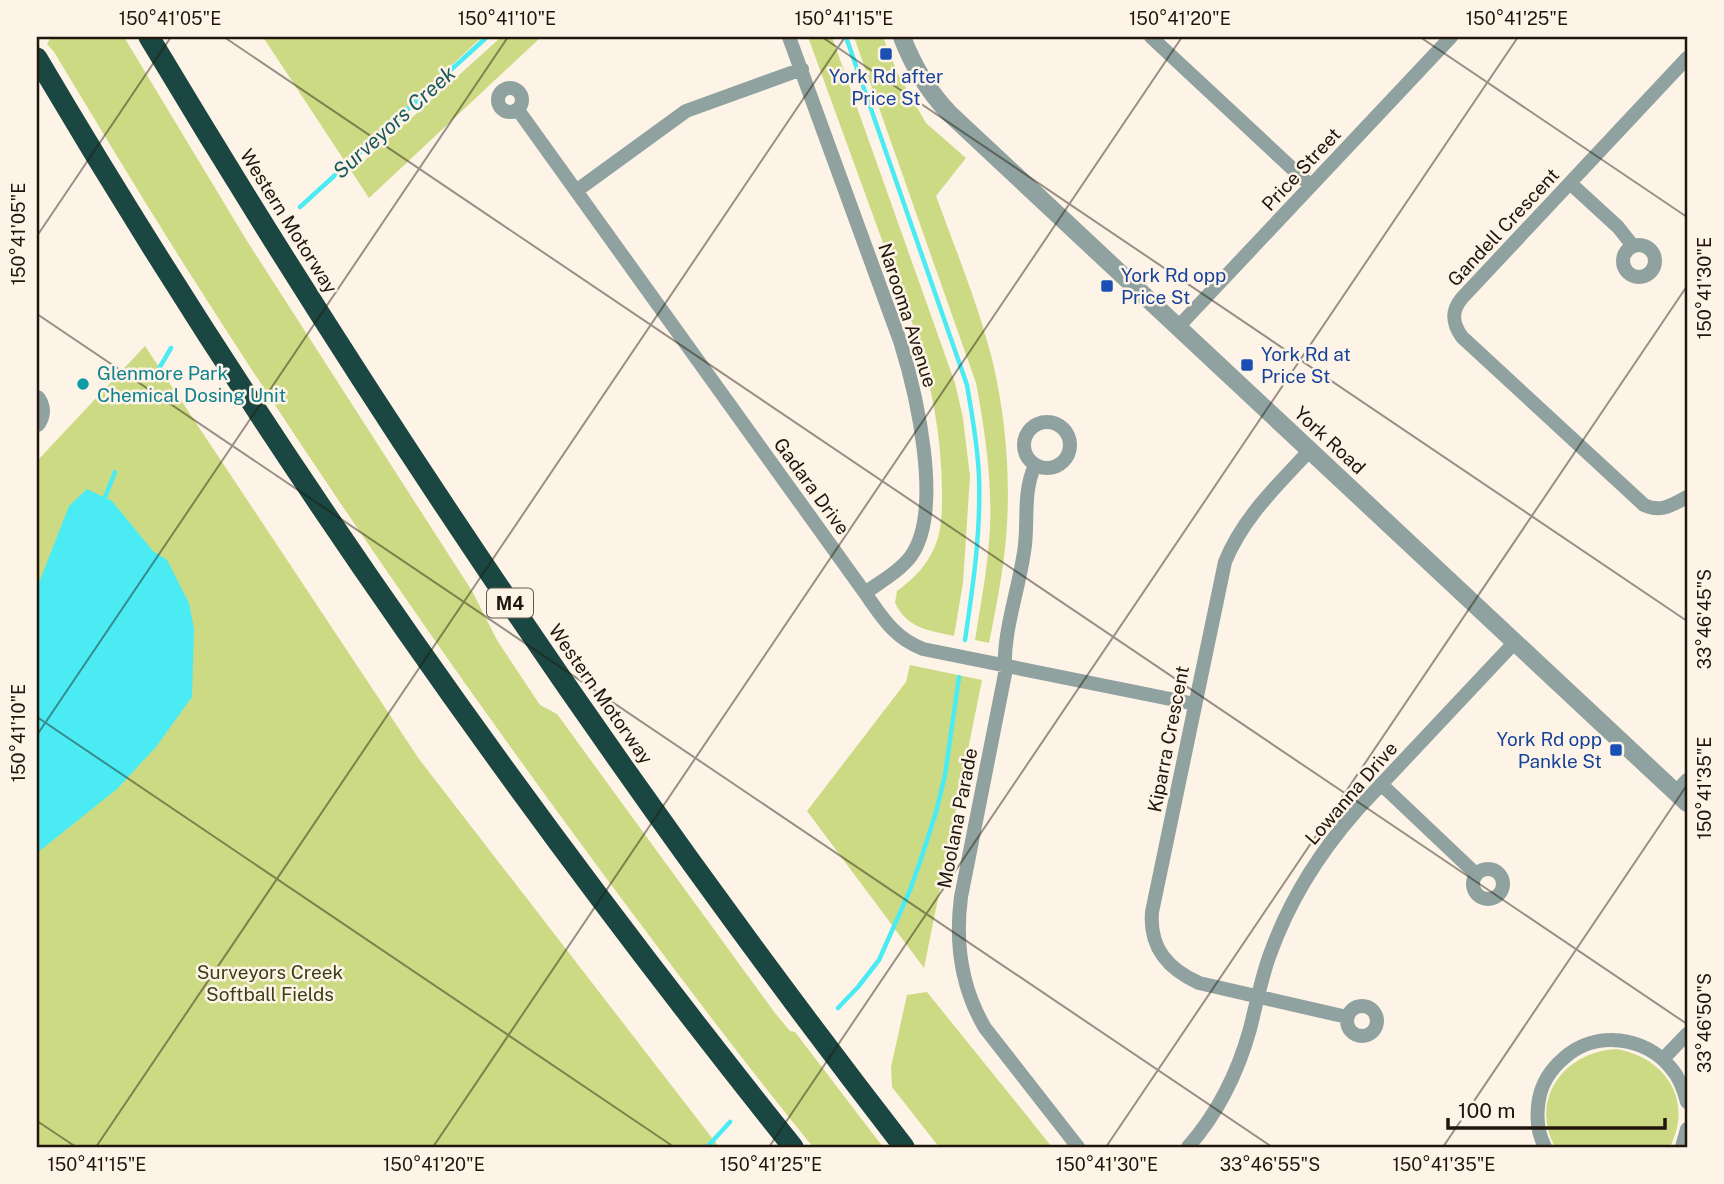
<svg xmlns="http://www.w3.org/2000/svg" width="1724" height="1184" font-family="'Public Sans',sans-serif">
	<rect width="100%" height="100%" fill="#fef3e7"/>
	<path fill="#cdda84" d="M51,37H124L247,241L472,591L497,640L540,705L557,714L775,1013L790,1031L795,1032L883,1147H813C751,1071 692,993 633,914C479,708 332,497 194,280C146,205 100,128 54,52L47,44Z
		M263,37H482L357,153L364,161L501,37H541L369,198Z
		M808,37H832L955,383L963,418L970,476L963,583L954,636C928,630 908,629 895,603L897,591C914,579 930,562 937,541C942,526 942,509 942,493C942,436 931,382 914,328Z
		M854,37H883L898,74L926,123L966,158L936,196C956,251 979,306 993,363C1006,419 1011,480 1006,538C1003,573 996,608 989,643L975,640C981,603 988,566 990,528C992,479 985,431 976,383Z
		M145,346L419,759L719,1147H37V461Z
		M910,665L982,680L924,968L807,811L906,682Z
		M927,992L1052,1147H939L892,1087L891,1067L907,995Z
		M1616,1049C1665,1057 1694,1100 1670,1147H1555C1529,1099 1564,1052 1616,1049Z"/>
	<path fill="#4bebf4" d="M87,489L112,501L153,551L167,560L189,603L194,629L192,697L156,747L117,789L37,853V588L69,506Z"/>
	<g fill="none" stroke-linecap="round" stroke-linejoin="round">
		<path stroke="#4bebf4" stroke-width="4.5" d="M846,37L967,385C972,415 978,446 979,477C981,532 973,586 965,640
			M300,207L487,37
			M157,372L171,348
			M104,500L115,472
			M838,1008L858,987L879,960L910,890L922,856L936,812L945,775L959,677
			M707,1147L730,1122"/>
		<path stroke="#8fa29f" stroke-width="14" d="M789,37L900,341C916,392 944,510 911,556C900,571 880,582 865,593
			M1151,37L1311,186
			M1687,58L1462,298C1451,311 1452,323 1462,337L1644,505C1661,513 1672,505 1687,497
			M498 100a12 12 0 1 1 24 0a12 12 0 1 1-24 0Z
			M518,110L865,593C882,617 894,638 923,649L1195,704
			M1570,183L1618,227L1633,246
			M576,191L686,111L802,69
			M1623 261a16 16 0 1 1 32 0a16 16 0 1 1-32 0Z
			M1178,327L1451,37
			M1024 445a23 23 0 1 1 46 0a23 23 0 1 1-46 0Z
			M1310,450C1278,485 1243,517 1225,562L1152,912C1149,948 1168,969 1199,983L1347,1017
			M1035,465C1023,492 1028,517 1025,545C1020,588 1002,631 1005,674L961,897C955,943 962,989 985,1028L1078,1147
			M1381,784L1476,874
			M1676,792L1687,780
			M1473 884a15 15 0 1 1 30 0a15 15 0 1 1-30 0Z
			M1347 1021a15 15 0 1 1 30 0a15 15 0 1 1-30 0Z
			M1663,1059L1687,1034
			M1188,1147C1218,1113 1238,1072 1250,1029C1256,1005 1261,980 1269,957C1288,903 1319,853 1357,810L1515,642
			M1545,1147C1537,1132 1536,1116 1539,1099C1542,1083 1551,1069 1564,1058C1595,1030 1645,1036 1671,1068C1680,1078 1684,1090 1687,1102
			M1682,1147L1687,1129"/>
		<path stroke="#8fa29f" stroke-width="18" d="M902,37C913,66 928,91 949,113L1687,803
			M37,399C42,407 43,414 37,423"/>
		<path stroke="#1a4741" stroke-width="21" d="M149,37C379,421 630,793 904,1147
			M37,58C262,439 517,802 793,1147"/>
	</g>
	<path fill="none" stroke="#20160b" stroke-width="2" stroke-opacity="0.45" d="M224,37L1687,1024M822,37L1687,621M1420,37L1687,217M37,236L171,37M37,314L1272,1147M37,717L674,1147M37,735L508,37M37,1121L76,1147M96,1147L845,37M433,1147L1182,37M769,1147L1518,37M1106,1147L1687,286M1443,1147L1687,785"/>
	<g fill="#1a4fb4" stroke="#fef3e7" stroke-width="2.5">
		<rect x="879" y="47" width="14" height="14" rx="3.5"/>
		<rect x="1100" y="279" width="14" height="14" rx="3.5"/>
		<rect x="1240" y="358" width="14" height="14" rx="3.5"/>
		<rect x="1609" y="743" width="14" height="14" rx="3.5"/>
	</g>
	<circle fill="#0f9aa8" stroke="#fef3e7" stroke-width="2.5" cx="83" cy="384" r="7"/>
	<g text-anchor="middle" dominant-baseline="central" stroke-width="5" stroke-linejoin="round" paint-order="stroke">
		<rect fill="#fef3e7" stroke="#63584d" stroke-width="2" x="487" y="588.5" width="46" height="29" rx="5"/>
		<g font-size="18" font-weight="bold" fill="#20160b">
			<text x="510" y="603">M4</text>
		</g>
		<g font-size="19" fill="#164399" stroke="#fef3e7" text-anchor="start">
			<text x="886" y="76" text-anchor="middle">York Rd after<tspan x="886" dy="22">Price St</tspan></text>
			<text x="1121" y="275">York Rd opp<tspan x="1121" dy="22">Price St</tspan></text>
			<text x="1261" y="354">York Rd at<tspan x="1261" dy="22">Price St</tspan></text>
			<text x="1602" y="739" text-anchor="end">York Rd opp<tspan x="1602" dy="22">Pankle St</tspan></text>
		</g>
		<g font-size="19" fill="#20160b" stroke="#fef3e7">
			<text transform="translate(1301 169) rotate(-47)">Price Street</text>
			<text transform="translate(289 221) rotate(58)">Western Motorway</text>
			<text transform="translate(1503 227) rotate(-47)">Gandell Crescent</text>
			<text transform="translate(908 315) rotate(72)">Narooma Avenue</text>
			<text transform="translate(1330 440) rotate(43)">York Road</text>
			<text transform="translate(812 486) rotate(54)">Gadara Drive</text>
			<text transform="translate(601 694) rotate(55)">Western Motorway</text>
			<text transform="translate(1168 739) rotate(-79)">Kiparra Crescent</text>
			<text transform="translate(1351 793) rotate(-49)">Lowanna Drive</text>
			<text transform="translate(957 818) rotate(-79)">Moolana Parade</text>
		</g>
		<g font-size="19" fill="#0d838f" stroke="#fef3e7" text-anchor="start">
			<text x="97" y="373">Glenmore Park<tspan x="97" dy="22">Chemical Dosing Unit</tspan></text>
		</g>
		<g font-size="19" fill="#3a4014" stroke="#fef3e7">
			<text x="270" y="972">Surveyors Creek<tspan x="270" dy="22">Softball Fields</tspan></text>
		</g>
		<g font-size="21" font-style="italic" fill="#17595d" stroke="#fef3e7">
			<text transform="translate(394 122) rotate(-42)">Surveyors Creek</text>
		</g>
	</g>
	<rect width="1724" height="1184" fill="none" stroke="#fef3e7" stroke-width="77"/>
	<path d="M1448 1118v10h217v-10" fill="none" stroke="#20160b" stroke-width="3.5"/>
	<text x="1458" y="1118" font-size="21" fill="#20160b" stroke="#fef3e7" stroke-width="5" paint-order="stroke">100 m</text>
	<rect x="38" y="38" width="1648" height="1108" fill="none" stroke="#20160b" stroke-width="2.5"/>
	<g font-size="18" text-anchor="middle" fill="#20160b">
		<text x="170" y="25">150°41'05"E</text>
		<text x="507" y="25">150°41'10"E</text>
		<text x="844" y="25">150°41'15"E</text>
		<text x="1180" y="25">150°41'20"E</text>
		<text x="1517" y="25">150°41'25"E</text>
		<text transform="translate(19 234) rotate(-90)" y="6">150°41'05"E</text>
		<text transform="translate(1705 288) rotate(-90)" y="6">150°41'30"E</text>
		<text transform="translate(1705 619) rotate(-90)" y="6">33°46'45"S</text>
		<text transform="translate(19 733) rotate(-90)" y="6">150°41'10"E</text>
		<text transform="translate(1705 788) rotate(-90)" y="6">150°41'35"E</text>
		<text transform="translate(1705 1023) rotate(-90)" y="6">33°46'50"S</text>
		<text x="97" y="1171">150°41'15"E</text>
		<text x="434" y="1171">150°41'20"E</text>
		<text x="771" y="1171">150°41'25"E</text>
		<text x="1107" y="1171">150°41'30"E</text>
		<text x="1270" y="1171">33°46'55"S</text>
		<text x="1444" y="1171">150°41'35"E</text>
	</g>
</svg>
